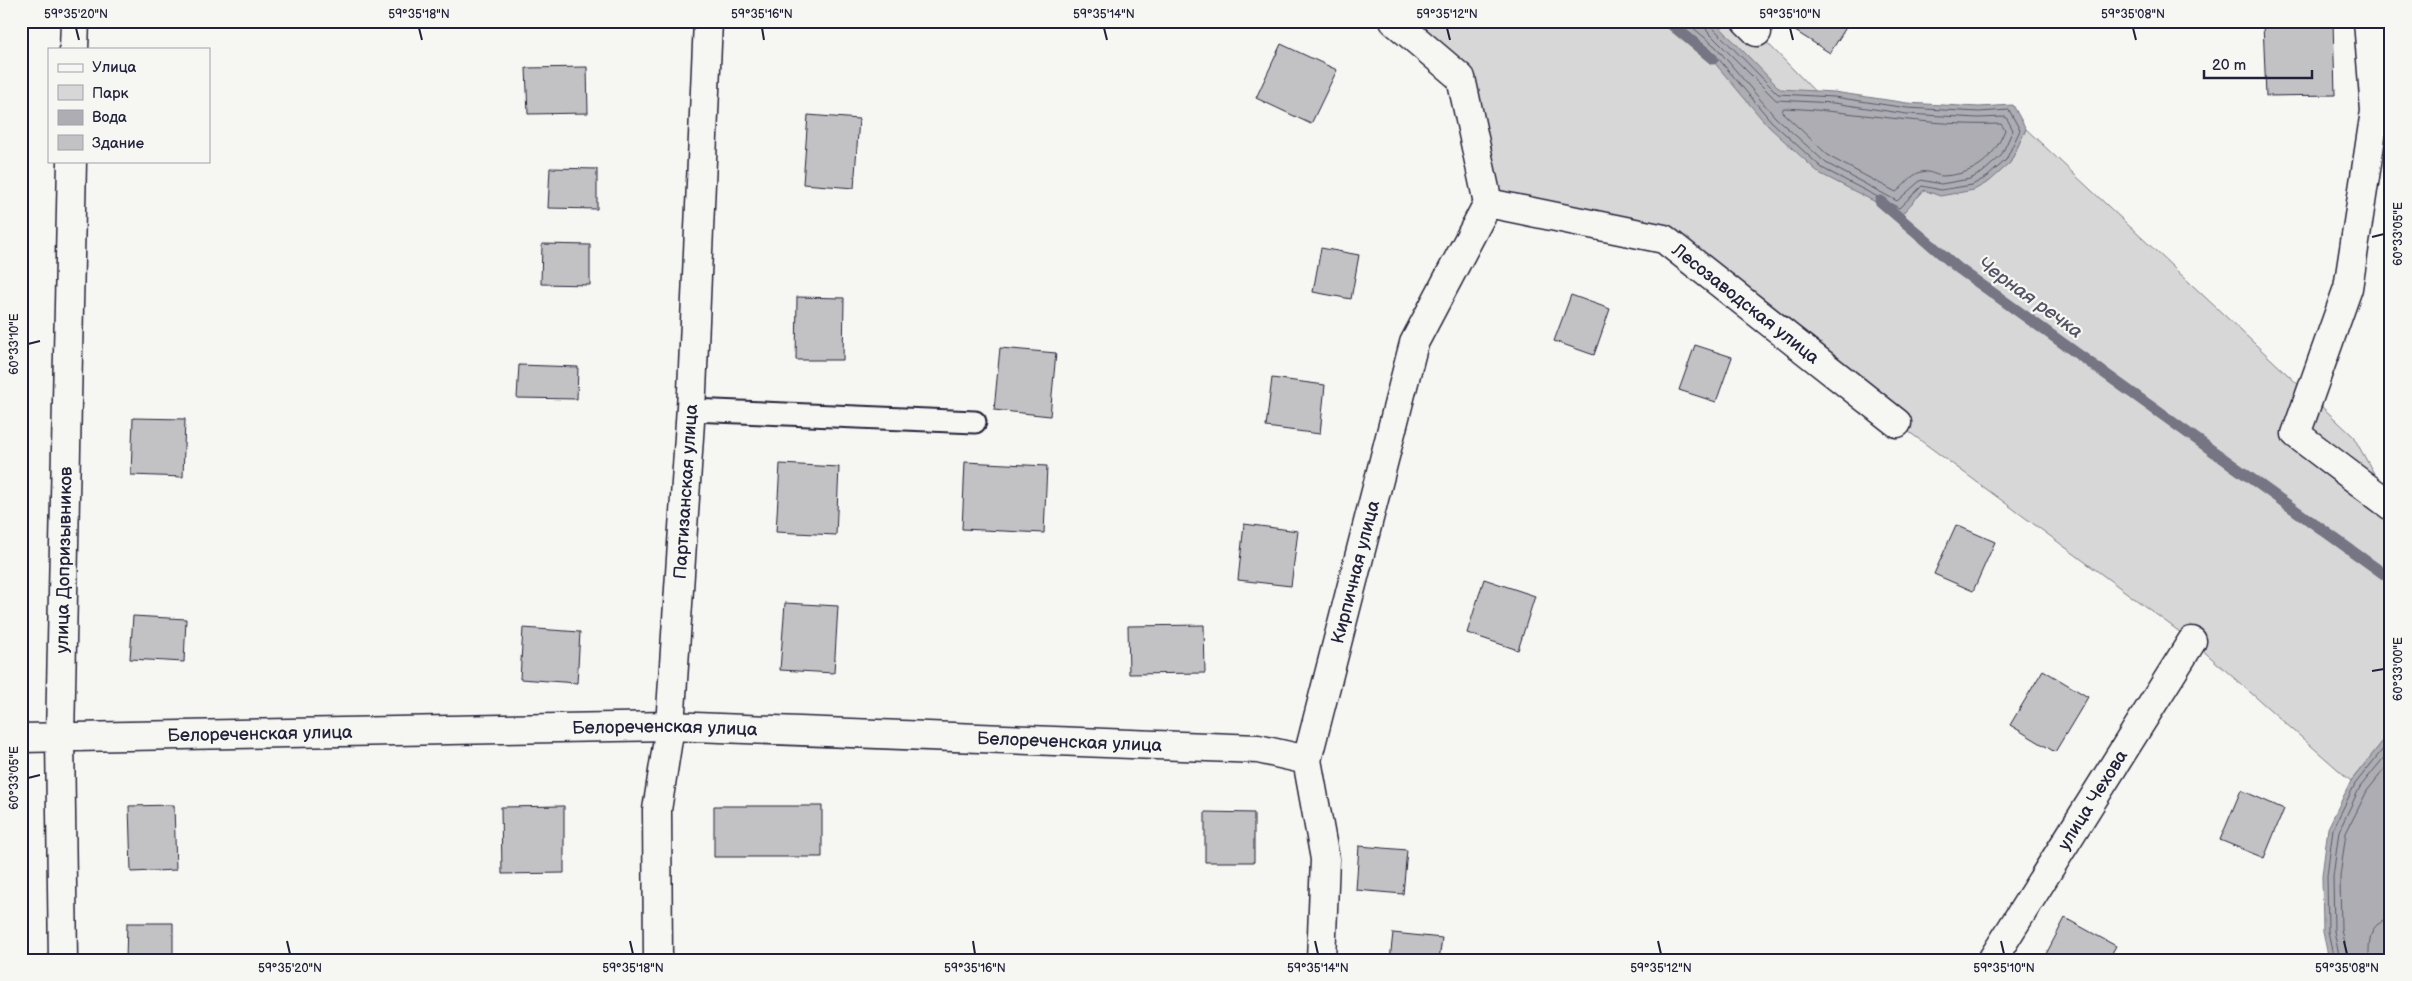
<svg xmlns="http://www.w3.org/2000/svg" width="2412" height="981" font-family="'Balsamiq Sans',sans-serif">
	<rect width="100%" height="100%" fill="#f6f6f2"/>
	<filter id="ink" filterUnits="userSpaceOnUse"><feTurbulence type="fractalNoise" baseFrequency=".02" numOctaves="2"/><feDisplacementMap in="SourceGraphic" scale="10" xChannelSelector="R" yChannelSelector="G"/><feConvolveMatrix kernelMatrix="1 2 1 2 8 2 1 2 1" color-interpolation-filters="sRGB"/></filter>
	<g filter="url(#ink)">
		<path fill="#d7d7d7" stroke="#7c7c89" d="M1394,21H1746L1918,197L1924,190L2010,163L2026,129L2353,436L2391,504V731L2351,781L2192,641L1897,423L1664,239L1488,203L1461,78Z"/>
		<path fill="#adadb3" stroke="#757583" d="M1667,21H1714L1780,89L1834,92L1907,103L1979,107L2013,105L2026,129L2010,163L1990,181L1974,190L1940,196L1924,190L1901,215L1819,173L1767,125L1708,55Z
			M2391,731V920L2387,960H2329L2323,932L2322,876L2328,828L2351,781Z"/>
		<g fill="none" stroke-linecap="round" stroke-linejoin="round">
			<path stroke="#5a5a6b" stroke-width="1" d="M1675,21L1712,51L1771,121L1822,168L1899,208L1922,186L1941,190L1972,185L1987,177L2006,160L2020,130L2009,110L1979,112L1907,108L1834,97L1778,94L1712,27L1711,21
				M1685,21L1716,47L1775,117L1826,163L1897,201L1921,180L1941,184L1970,179L1983,172L2001,156L2013,130L2006,117L1978,118L1907,114L1834,103L1776,100L1707,31L1704,21
				M1784,108C1857,111 1928,127 2001,124L2005,130C1993,159 1976,174 1943,176C1936,176 1929,170 1921,172C1910,175 1905,186 1896,192L1830,157L1782,112Z
				M2334,960L2328,931L2327,876L2333,829L2355,784L2391,739
				M2340,960L2334,931L2333,877L2339,831L2360,787L2391,749
				M2348,960L2341,930L2340,877L2346,833L2367,791L2391,761
				M2369,960C2369,942 2368,921 2391,920"/>
			<path stroke="#757583" stroke-width="11" d="M1667,21L1713,59
				M1880,201L1958,268L2391,579"/>
		</g>
		<path fill="#c2c2c4" stroke="#22223b" d="M1797,21H1850L1830,53L1792,29Z
			M2333,21L2335,95L2266,96L2263,23Z
			M1281,44L1337,70L1311,124L1256,98Z
			M587,67L588,113L528,114L526,68Z
			M808,115L859,119L854,188L803,184Z
			M550,168L597,169V209L548,208Z
			M542,244L590,245V285L541,284Z
			M1321,248L1359,255L1351,299L1313,292Z
			M1571,295L1610,309L1594,355L1554,341Z
			M797,297L844,298L843,360H796Z
			M1695,345L1732,357L1716,402L1679,390Z
			M1000,348L1056,353L1050,416L994,410Z
			M519,365L578,367L577,399L517,398Z
			M1272,378L1325,385L1320,434L1266,427Z
			M133,418L185,419L183,477L131,475Z
			M965,462L1047,466L1044,533L962,529Z
			M780,464L839,467L836,535L776,532Z
			M1244,524L1298,531L1291,586L1238,580Z
			M1956,525L1995,542L1973,591L1934,574Z
			M1484,579L1535,596L1518,650L1467,633Z
			M785,603L838,606L834,673L780,670Z
			M133,616L186,619L184,662L130,659Z
			M1204,625L1205,673L1129,674L1128,626Z
			M523,628L580,632L577,683L520,679Z
			M2043,670L2088,697L2055,752L2010,725Z
			M2241,790L2284,809L2264,858L2220,840Z
			M174,805L176,870L131,872L129,806Z
			M564,806V873L502,874L501,807Z
			M714,806H822V857H714Z
			M1205,812L1254,813V862H1205Z
			M1359,846L1407,850L1403,894L1356,890Z
			M2065,918L2116,946L2108,960L2044,958Z
			M127,923H173V960H126Z
			M1393,933L1442,938L1439,960H1390Z"/>
		<g fill="none" stroke-linecap="round" stroke-linejoin="round">
			<g stroke="#22223b" stroke-width="25">
				<path id="lane" d="M691,410L975,422"/>
			</g>
			<g stroke="#22223b" stroke-width="31">
				<g id="street">
					<path d="M1394,21L1461,78L1488,203"/>
					<path d="M1746,21L1757,32"/>
					<path d="M2368,21L2375,111L2348,288L2296,434L2391,506"/>
					<path d="M74,49L75,21"/>
					<path id="s1" d="M1488,203L1664,239L1897,423"/>
					<path id="s2" d="M1307,760L1414,343L1488,203"/>
					<path id="s3" d="M63,960L60,738L72,161"/>
					<path id="s4" d="M658,960L657,810L670,726L692,391L708,21"/>
					<path id="s5" d="M1992,960L2192,641"/>
				</g>
			</g>
			<g stroke="#22223b" stroke-width="31">
				<g id="secondary">
					<path id="s6" d="M21,738L670,726L1258,749L1307,760L1325,859L1321,960"/>
				</g>
			</g>
			<use href="#lane" stroke="#f6f6f2" stroke-width="21"/>
			<use href="#street" stroke="#f6f6f2" stroke-width="28"/>
			<use href="#secondary" stroke="#f6f6f2" stroke-width="28"/>
		</g>
	</g>
	<path fill="none" stroke="#22223b" stroke-width="2" d="M76,28L79,40M419,28L422,40M762,28L764,40M1104,28L1107,40M1447,28L1450,40M1790,28L1793,40M2133,28L2136,40M2372,237L2384,234M28,344L40,341M2372,671L2384,669M28,778L40,775M287,941L290,954M630,941L633,954M973,941L975,954M1315,941L1318,954M1658,941L1661,954M2001,941L2004,954M2344,941L2347,954"/>
	<g text-anchor="middle" dominant-baseline="central" stroke-width="4.5" stroke-linejoin="round" paint-order="stroke">
		<g font-size="18" fill="#22223b" stroke="#f6f6f2">
			<text stroke="none"><textPath href="#s1" startOffset="284">Лесозаводская улица</textPath></text>
			<text stroke="none"><textPath href="#s4" startOffset="470">Партизанская улица</textPath></text>
			<text stroke="none"><textPath href="#s3" startOffset="400">улица Допризывников</textPath></text>
			<text stroke="none"><textPath href="#s2" startOffset="194">Кирпичная улица</textPath></text>
			<text stroke="none"><textPath href="#s6" startOffset="644">Белореченская улица</textPath></text>
			<text stroke="none"><textPath href="#s6" startOffset="239">Белореченская улица</textPath></text>
			<text stroke="none"><textPath href="#s6" startOffset="1049">Белореченская улица</textPath></text>
			<text stroke="none"><textPath href="#s5" startOffset="189">улица Чехова</textPath></text>
		</g>
		<g font-size="19" font-style="italic" fill="#535365" stroke="#f6f6f2">
			<text transform="translate(2030 298) rotate(36)">Черная речка</text>
		</g>
	</g>
	<rect width="2412" height="981" fill="none" stroke="#f6f6f2" stroke-width="55"/>
	<rect x="48" y="48" width="162" height="115" fill="#f6f6f2" stroke="#a1a1a9"/>
	<rect x="58" y="64" width="25" height="8" fill="#f6f6f2" stroke="#a1a1a9"/>
	<text x="92" y="72" font-size="15" fill="#22223b">Улица</text>
	<rect x="58" y="85" width="25" height="15" fill="#d7d7d7" stroke="#a1a1a9"/>
	<text x="92" y="98" font-size="15" fill="#22223b">Парк</text>
	<rect x="58" y="110" width="25" height="15" fill="#adadb3" stroke="#a1a1a9"/>
	<text x="92" y="122" font-size="15" fill="#22223b">Вода</text>
	<rect x="58" y="135" width="25" height="15" fill="#c2c2c4" stroke="#a1a1a9"/>
	<text x="92" y="148" font-size="15" fill="#22223b">Здание</text>
	<path d="M2204 70v8h108v-8" fill="none" stroke="#22223b" stroke-width="2.5"/>
	<text x="2212" y="70" font-size="15" fill="#22223b" stroke="#f6f6f2" stroke-width="4" paint-order="stroke">20 m</text>
	<rect x="28" y="28" width="2356" height="926" fill="none" stroke="#22223b" stroke-width="2"/>
	<g font-size="12" text-anchor="middle" fill="#22223b">
		<text x="76" y="18">59°35'20"N</text>
		<text x="419" y="18">59°35'18"N</text>
		<text x="762" y="18">59°35'16"N</text>
		<text x="1104" y="18">59°35'14"N</text>
		<text x="1447" y="18">59°35'12"N</text>
		<text x="1790" y="18">59°35'10"N</text>
		<text x="2133" y="18">59°35'08"N</text>
		<text transform="translate(2398 234) rotate(-90)" y="4">60°33'05"E</text>
		<text transform="translate(14 344) rotate(-90)" y="4">60°33'10"E</text>
		<text transform="translate(2398 669) rotate(-90)" y="4">60°33'00"E</text>
		<text transform="translate(14 778) rotate(-90)" y="4">60°33'05"E</text>
		<text x="290" y="972">59°35'20"N</text>
		<text x="633" y="972">59°35'18"N</text>
		<text x="975" y="972">59°35'16"N</text>
		<text x="1318" y="972">59°35'14"N</text>
		<text x="1661" y="972">59°35'12"N</text>
		<text x="2004" y="972">59°35'10"N</text>
		<text x="2347" y="972">59°35'08"N</text>
	</g>
</svg>
